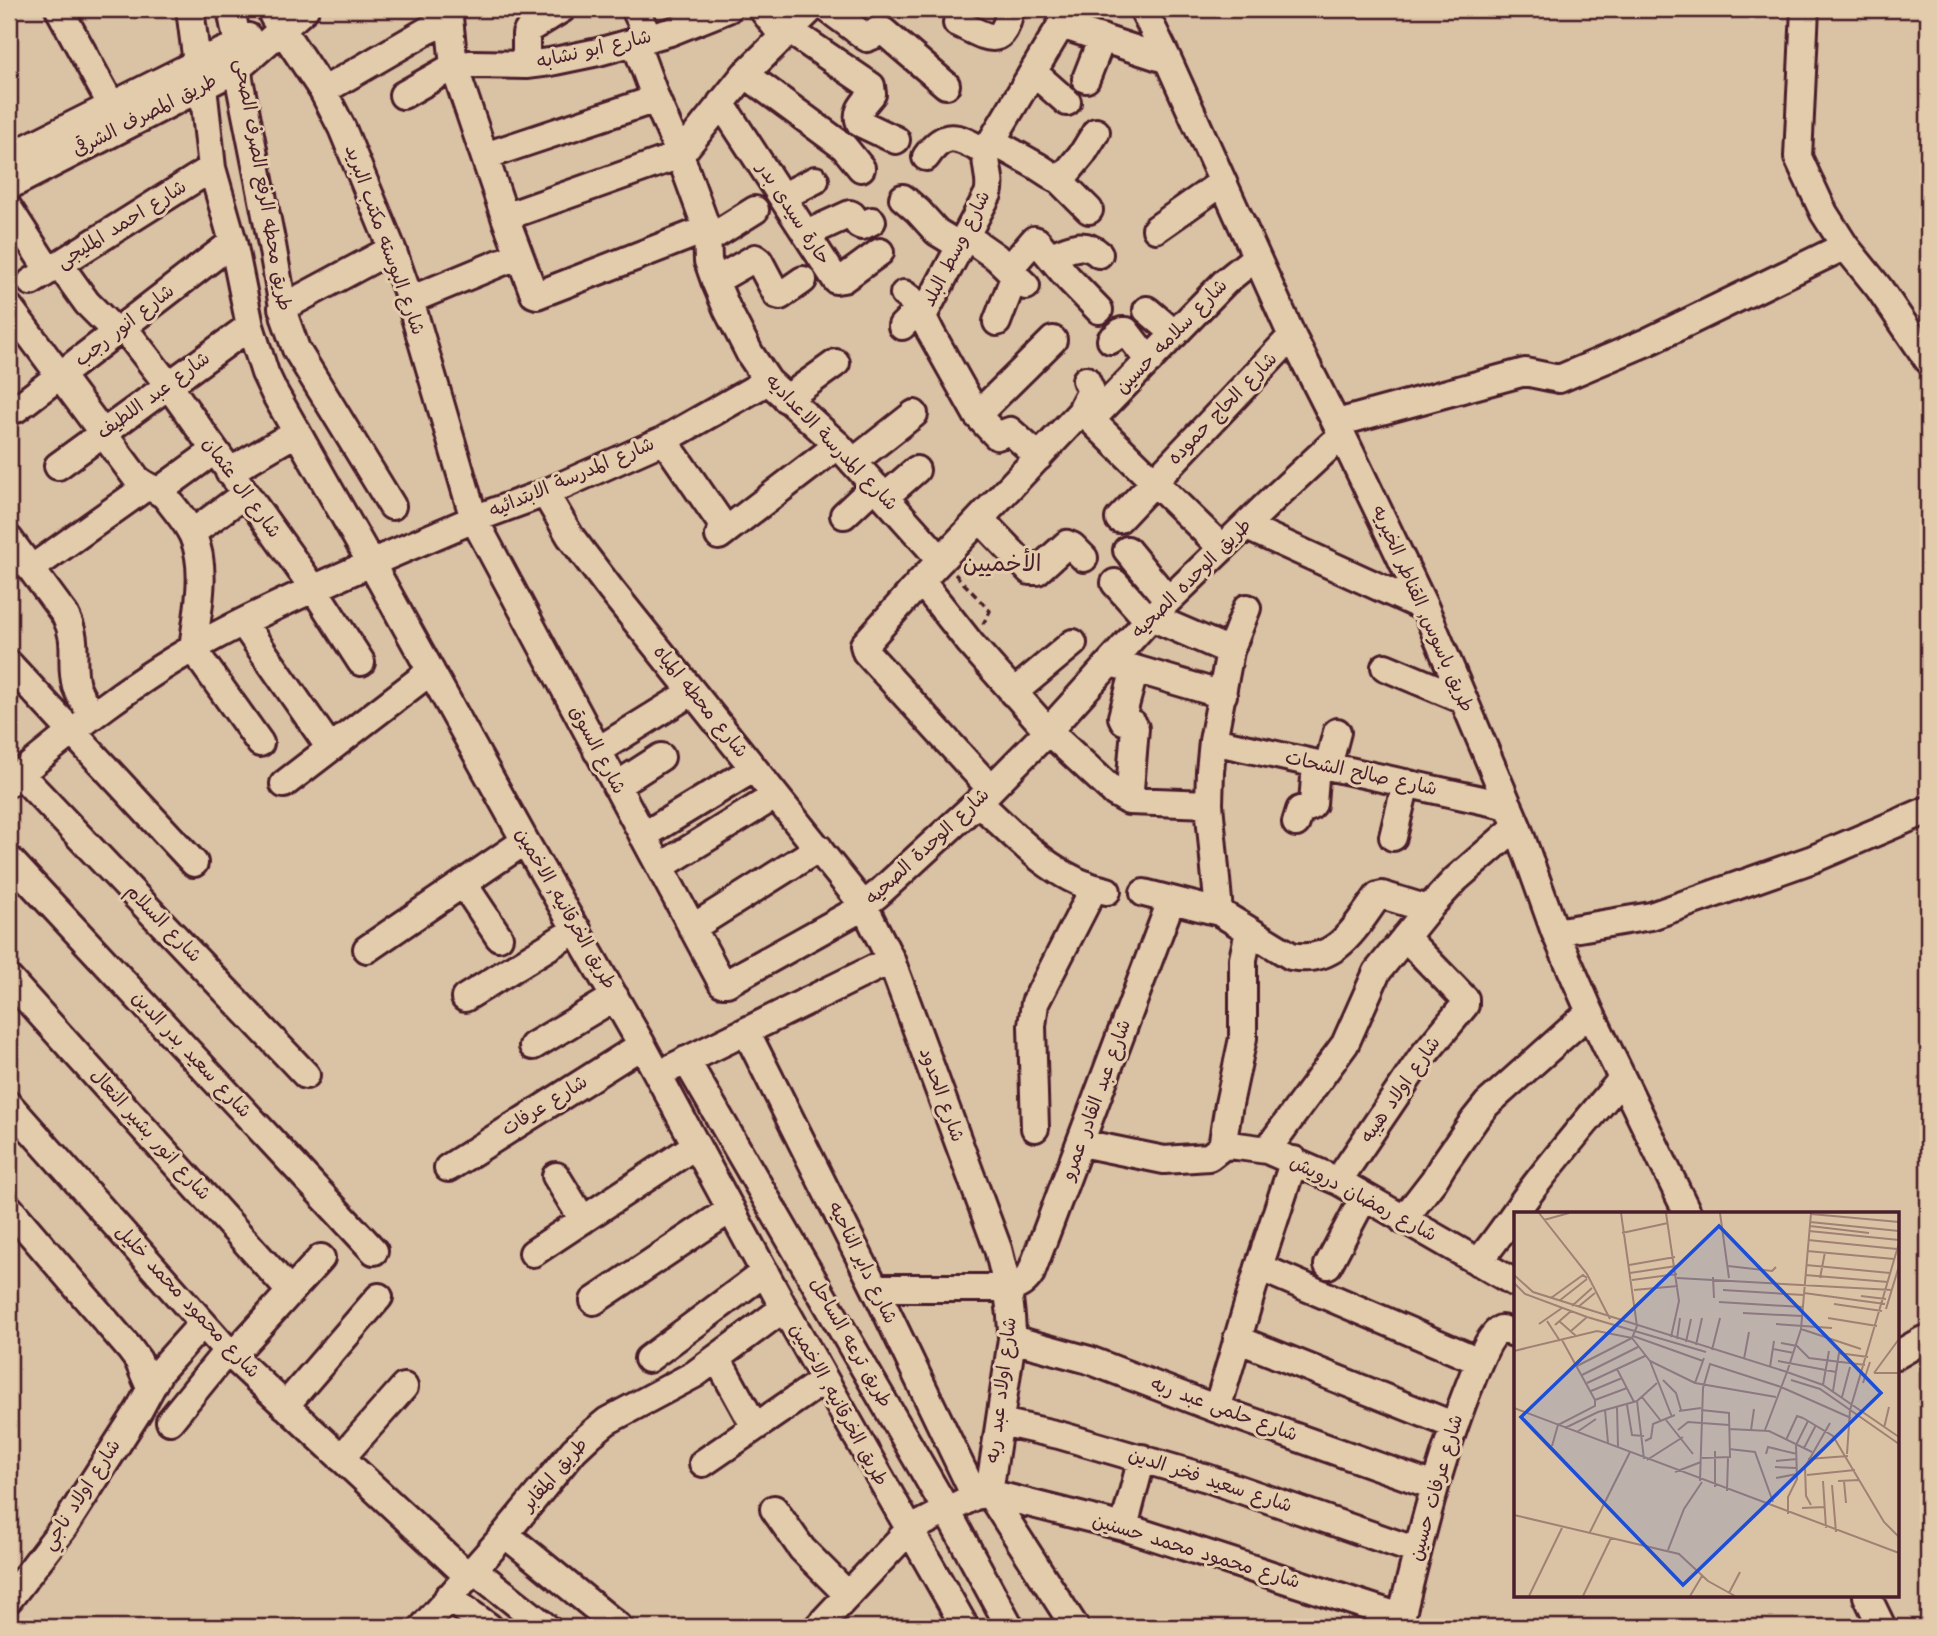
<svg xmlns="http://www.w3.org/2000/svg" width="1937" height="1636" font-family="Kalam,'Playpen Sans Arabic',sans-serif">
	<rect width="100%" height="100%" fill="#dac2a4"/>
	<filter id="ink" filterUnits="userSpaceOnUse"><feTurbulence type="fractalNoise" baseFrequency=".0143" numOctaves="2"/><feDisplacementMap in="SourceGraphic" scale="14" xChannelSelector="R" yChannelSelector="G"/><feConvolveMatrix kernelMatrix="1 2 1 2 8 2 1 2 1" color-interpolation-filters="sRGB"/></filter>
	<g filter="url(#ink)">
		<g fill="none" stroke-linecap="round" stroke-linejoin="round">
			<g stroke="#4a1f2b" stroke-width="32">
				<path id="minor" d="M59,9L112,106
					M190,9L197,63L203,87L212,168L233,242L250,326L265,373L274,392L371,563L474,519L545,493L664,440L768,381
					M231,9L238,45L237,69L272,245L285,318L296,349L392,506
					M450,9L449,18L454,66L505,217L534,294L537,295L707,229
					M635,9L649,38
					M762,9L783,36
					M828,9L867,38L872,36L877,31H883L946,85
					M1143,9L1168,60L1292,336L1342,435L1425,608L1517,826L1555,932L1590,1012L1688,1214
					M1805,9L1798,157L1824,213L1845,246L1879,288L1928,360
					M273,16L323,91L342,128L392,249L410,300L474,519L722,983H727L858,910L878,894L978,802L1048,731L1151,617L1272,500L1342,435
					M957,23C986,36 1003,52 1010,9
					M1061,25L1168,60
					M789,30L871,86L872,94C865,103 855,111 860,123L896,140
					M635,42L656,99L680,155L707,229L708,261L715,281L727,309L750,354L768,381L838,445L941,560
					M526,65V34L529,29L562,9
					M1033,72L1067,102
					M745,74L844,147L861,168
					M1086,79L1102,38
					M323,91L449,18
					M403,95L454,66L471,64L526,65L550,62L598,52L670,32L728,9
					M721,103L836,280L843,279L880,252
					M992,141L1037,166L1060,181L1089,210
					M485,156L656,99
					M9,157L197,63L238,45L248,37
					M926,157C947,127 960,139 986,152
					M1060,181L1083,153L1096,132
					M9,186L237,69L305,9
					M782,197L815,180
					M903,198L918,211L937,232L960,246
					M9,209L49,271
					M505,217L680,155L745,74L811,9
					M1156,229L1223,182
					M806,234L850,214L852,215L859,225L862,226L872,221
					M966,236L996,257L1026,286
					M707,240L755,210
					M1050,256C1068,250 1083,239 1099,254
					M59,264L87,303L116,332
					M1009,269L1034,240L1037,241L1068,278L1099,310
					M715,281L755,258L759,261L777,295L780,296L803,280
					M31,282L212,168
					M904,294L925,310
					M410,300L519,255
					M9,307L137,479C146,487 156,489 165,496C174,508 187,522 193,536C208,570 197,613 193,649L260,743
					M282,308L392,249
					M1147,310L1175,334
					M997,322L1015,275
					M902,326L908,320L924,314
					M123,327L169,386L314,589L361,662
					M1111,340L1122,331H1126L1149,361
					M786,399L836,363
					M16,409L233,242
					M1084,414L1083,406L1091,391L1086,380
					M977,415L1053,340
					M1091,420L1225,282L1256,257
					M1337,423L1525,372L1559,379L1647,342L1845,246
					M664,440L726,530
					M1039,457L1010,431L997,436L977,415L931,333L924,319V314L988,194C993,178 983,165 987,149L1061,25L1065,9
					M853,462L914,414
					M58,466L250,326
					M229,472L297,432
					M159,491L214,451
					M545,493L570,536L611,590L864,906L891,960L998,1249C1006,1280 1012,1306 1012,1339L989,1493
					M885,497L916,470
					M844,515L875,486
					M980,519L1030,571H1037L1067,544L1072,546L1084,558
					M1119,519L1292,336
					M1245,526L1425,608
					M192,533L245,494
					M719,536L838,445
					M9,539L65,615C80,643 69,659 76,686C80,697 86,706 93,715
					M1127,550L1168,600
					M31,569L146,487
					M921,581L970,643L1048,731L1115,793L1129,801L1209,804
					M1115,583L1148,620
					M1151,617L1230,651
					M243,623L330,748
					M9,664L194,863
					M1118,665L1135,669L1223,695
					M1385,667L1464,700
					M1013,693L1073,643
					M1213,741L1509,806
					M597,751L692,692
					M1328,766L1337,732
					M20,774L306,1075
					M9,783C73,730 138,677 212,638C263,610 318,587 371,563L525,841L642,1045L784,1308L965,1627
					M284,784L431,671
					M616,786L661,757
					M991,789L866,652L864,645L921,581L1079,414L1081,412L1091,420L1222,548
					M1129,801L1135,728L1133,724L1124,721L1122,717L1135,669
					M978,802C1017,837 1054,881 1107,891
					M1296,823L1300,810L1310,807L1313,804L1316,764
					M643,836L753,769
					M1393,837L1406,783
					M9,859L374,1251
					M660,867L775,796
					M463,883L499,937
					M1144,893L1219,912L1291,956C1337,965 1355,927 1378,896L1382,895L1428,909
					M1219,912L1209,804L1210,771L1213,741L1230,651L1247,608
					M692,928L819,848
					M1555,932L1651,916L1813,859L1928,810
					M367,949L525,841
					M9,979L290,1291
					M465,998L577,929
					M746,1031L875,1288L975,1496
					M533,1046L615,997
					M686,1060L947,1511L1010,1627
					M673,1067L891,960
					M9,1105L232,1356L467,1575
					M1035,1128L1032,1026L1035,1003L1094,888
					M1081,1143L1164,1160L1209,1157L1222,1147L1230,1145L1267,1150L1338,1181L1515,1283
					M1222,1147L1229,1104L1243,1038V959L1249,931
					M1267,1150L1345,1044L1377,972L1428,909L1456,879L1517,826
					M448,1168L642,1045
					M556,1176L583,1220
					M1338,1181L1422,1057L1465,1005V999L1405,937
					M9,1208L129,1348L138,1360L150,1388
					M1403,1220L1434,1180L1443,1165L1475,1119L1487,1104L1590,1012
					M533,1253L696,1145
					M1478,1262C1498,1239 1514,1213 1533,1188C1561,1151 1592,1115 1622,1079
					M1328,1265L1364,1197
					M1259,1267L1479,1361
					M875,1288H1008C1019,1287 1025,1282 1031,1273L1171,901
					M594,1301L731,1209
					M1012,1339L1089,1360L1217,1409L1434,1486
					M1237,1339L1453,1425
					M1897,1355L1923,1340
					M232,1356L321,1258
					M717,1358L755,1427
					M648,1359L765,1272
					M285,1406L379,1297
					M1217,1409L1259,1267L1294,1160
					M170,1421L227,1351
					M1001,1422L1059,1435L1207,1478L1417,1551
					M341,1458L404,1387
					M703,1463L824,1380
					M989,1493L1075,1627
					M774,1509L802,1549L848,1595
					M1124,1527L1142,1458
					M505,1534L619,1627
					M473,1569L546,1627
					M1867,1596L1882,1627
					M448,1597L489,1627
					M9,1599L64,1527L139,1410L160,1371L202,1324
					M423,1627L505,1534L574,1450L590,1435L607,1421L695,1374L784,1308
					M818,1627L909,1530L975,1496L989,1493L1124,1527L1401,1617
					M1399,1627C1419,1543 1439,1460 1472,1379C1477,1366 1489,1335 1501,1329L1515,1333"/>
			</g>
			<path stroke="#4a1f2b" stroke-width="3.5" stroke-dasharray="7 5" stroke-linecap="butt" d="M955,574L990,611L983,624"/>
			<use href="#minor" stroke="#e3ccac" stroke-width="26"/>
		</g>
	</g>
	<g text-anchor="middle" dominant-baseline="central" stroke-width="6" stroke-linejoin="round" paint-order="stroke">
		<g font-size="19" fill="#4a1f2b" stroke="#e3ccac">
			<text transform="translate(594 50) rotate(-13)">شارع ابو نشابه</text>
			<text transform="translate(145 116) rotate(-27)">طريق المصرف الشرقى</text>
			<text transform="translate(262 185) rotate(80)">طريق محطه الرفع الصرف الصحى</text>
			<text transform="translate(793 214) rotate(57)">حارة سيدى بدر</text>
			<text transform="translate(122 225) rotate(-32)">شارع احمد المليجى</text>
			<text transform="translate(384 240) rotate(70)">شارع البوسته مكتب البريد</text>
			<text transform="translate(957 249) rotate(-63)">شارع وسط البلد</text>
			<text transform="translate(125 326) rotate(-38)">شارع انور رجب</text>
			<text transform="translate(1172 337) rotate(-46)">شارع سلامه حسين</text>
			<text transform="translate(154 396) rotate(-36)">شارع عبد اللطيف</text>
			<text transform="translate(1223 409) rotate(-46)">شارع الحاج حموده</text>
			<text transform="translate(831 443) rotate(46)">شارع المدرسة الاعداديه</text>
			<text transform="translate(572 478) rotate(-23)">شارع المدرسة الابتدائيه</text>
			<text transform="translate(241 488) rotate(54)">شارع ال عثمان</text>
			<text transform="translate(1192 579) rotate(-45)">طريق الوحده الصحيه</text>
			<text transform="translate(1422 609) rotate(66)">طريق باسوس, القناطر الخيريه</text>
			<text transform="translate(700 702) rotate(51)">شارع محطه المياه</text>
			<text transform="translate(597 750) rotate(62)">شارع السوق</text>
			<text transform="translate(1361 774) rotate(12)">شارع صالح الشحات</text>
			<text transform="translate(928 847) rotate(-43)">شارع الوحدة الصحيه</text>
			<text transform="translate(565 909) rotate(60)">طريق الخرقانيه, الاخمين</text>
			<text transform="translate(163 924) rotate(46)">شارع السلام</text>
			<text transform="translate(191 1055) rotate(47)">شارع سعيد بدر الدين</text>
			<text transform="translate(1401 1090) rotate(-55)">شارع اولاد هيبه</text>
			<text transform="translate(941 1095) rotate(70)">شارع الحدود</text>
			<text transform="translate(1097 1100) rotate(-70)">شارع عبد القادر عمرو</text>
			<text transform="translate(545 1106) rotate(-32)">شارع عرفات</text>
			<text transform="translate(150 1135) rotate(48)">شارع انور بشير النعال</text>
			<text transform="translate(1363 1199) rotate(28)">شارع رمضان درويش</text>
			<text transform="translate(862 1263) rotate(64)">شارع داير الناحيه</text>
			<text transform="translate(187 1302) rotate(47)">شارع محمود محمد خليل</text>
			<text transform="translate(850 1343) rotate(60)">طريق ترعه الساحل</text>
			<text transform="translate(1002 1390) rotate(-83)">شارع اولاد عبد ربه</text>
			<text transform="translate(838 1405) rotate(61)">طريق الخرقانيه, الاخمين</text>
			<text transform="translate(1224 1410) rotate(20)">شارع حلمى عبد ربه</text>
			<text transform="translate(555 1475) rotate(-49)">طريق المقابر</text>
			<text transform="translate(1210 1481) rotate(18)">شارع سعيد فخر الدين</text>
			<text transform="translate(1437 1488) rotate(-74)">شارع عرفات حسين</text>
			<text transform="translate(82 1495) rotate(-57)">شارع اولاد ناجي</text>
			<text transform="translate(1196 1552) rotate(17)">شارع محمود محمد حسنين</text>
		</g>
		<g font-size="23" fill="#4a1f2b" stroke="#e3ccac">
			<text x="1002" y="565">الأخميين</text>
		</g>
	</g>
	<g transform="translate(1514 1212)">
		<rect width="385" height="385" fill="#dac2a4"/>
		<path fill="none" stroke="#a08174" stroke-width="2" d="M25,1L73,62L96,107M152,1L165,89L157,125M206,1L215,66M297,2L385,10M30,8L55,1M296,10L385,19M296,14L355,21M295,19L385,28M108,21L154,11M294,28L383,37M293,39L380,47M115,53L161,45M292,53L376,61M214,54L258,59L262,55M116,61L162,54M0,63L19,80L273,160L287,117L297,1M291,63L374,70M199,65L200,86M163,66L378,78M306,66L311,40M118,68L163,62M0,71L11,82L73,105L192,140M120,78L164,74M209,78L290,83M290,81L371,92M347,84L372,87M37,86L69,63L73,66M45,89L73,67M205,90L289,95M320,92L368,99M58,94L78,76M64,95L81,81M372,97L385,54M229,101L288,104M314,106L363,114M33,109L46,129M45,109L62,124M25,112L48,96M262,112L318,116M41,113L57,99M287,117L347,137M57,119L73,105M119,124L189,149M118,126L136,149L181,171L262,185M163,127L166,106M48,128L81,188M172,130L177,107M267,131L283,134L295,146L351,153M182,133L188,106M259,137L280,141M198,138L206,106M0,139L83,119L118,126M324,141L354,145M230,147L235,120M136,149L158,205M264,149L322,160M63,154L118,126L123,114L107,1M256,155L260,129M103,157L120,190M360,161L385,127M360,161H385M68,163L124,135M149,168L162,181L167,198M277,168L306,177L385,232M73,171L131,144M181,171L190,146M349,171L356,150M309,173L315,139M77,179L108,166M319,179L325,141M128,185L147,209M328,185L336,155M123,189L130,247M113,193L118,223L130,224M103,195L104,235M0,196L385,341M91,198L94,231M187,198L215,201L216,245L188,246M165,199L187,196M289,206L319,224L370,310L385,325M152,208L179,242M51,216L84,200L123,189L143,171M370,216L375,195M215,217L255,219L298,240M164,218L174,210L215,213M237,218L240,197M251,218L273,160L309,173L385,225M63,220L82,207M272,228L283,204L289,206M131,229L137,226L139,212L161,203M38,234L44,213L81,194V188L113,176M290,236L302,213M215,237L241,240L259,290M201,239V275M252,242L254,235L283,242M333,242L336,198L385,31M294,247L334,244M133,248L169,225M262,249L283,247M261,255L283,256M161,260L187,250M293,263L341,258M262,266L283,262M186,269L189,176L196,152L267,175L337,206M309,269L312,316M324,269L346,268M330,269L332,291M318,273L322,320M213,279L214,246M297,293L292,284L291,255L316,211M288,296L311,295M274,302V285L283,267L282,233L294,209M0,303L165,342L194,369L221,384M76,320L116,240M154,338L170,297L188,270M215,381L226,360M15,384L48,316M69,384L97,326M176,384L188,364"/>
		<path fill="#1d4ed8" fill-opacity="0.15" stroke="#1d4ed8" stroke-width="3.5" d="M205,14L367,181L169,373L7,205Z"/>
		<rect width="385" height="385" fill="none" stroke="#4a1f2b" stroke-width="3.5"/>
	</g>
	<rect width="1937" height="1636" fill="none" stroke="#e3ccac" stroke-width="35"/>
	<rect x="18" y="18" width="1902" height="1601" fill="none" stroke="#4a1f2b" stroke-width="2.5" filter="url(#ink)"/>
</svg>
